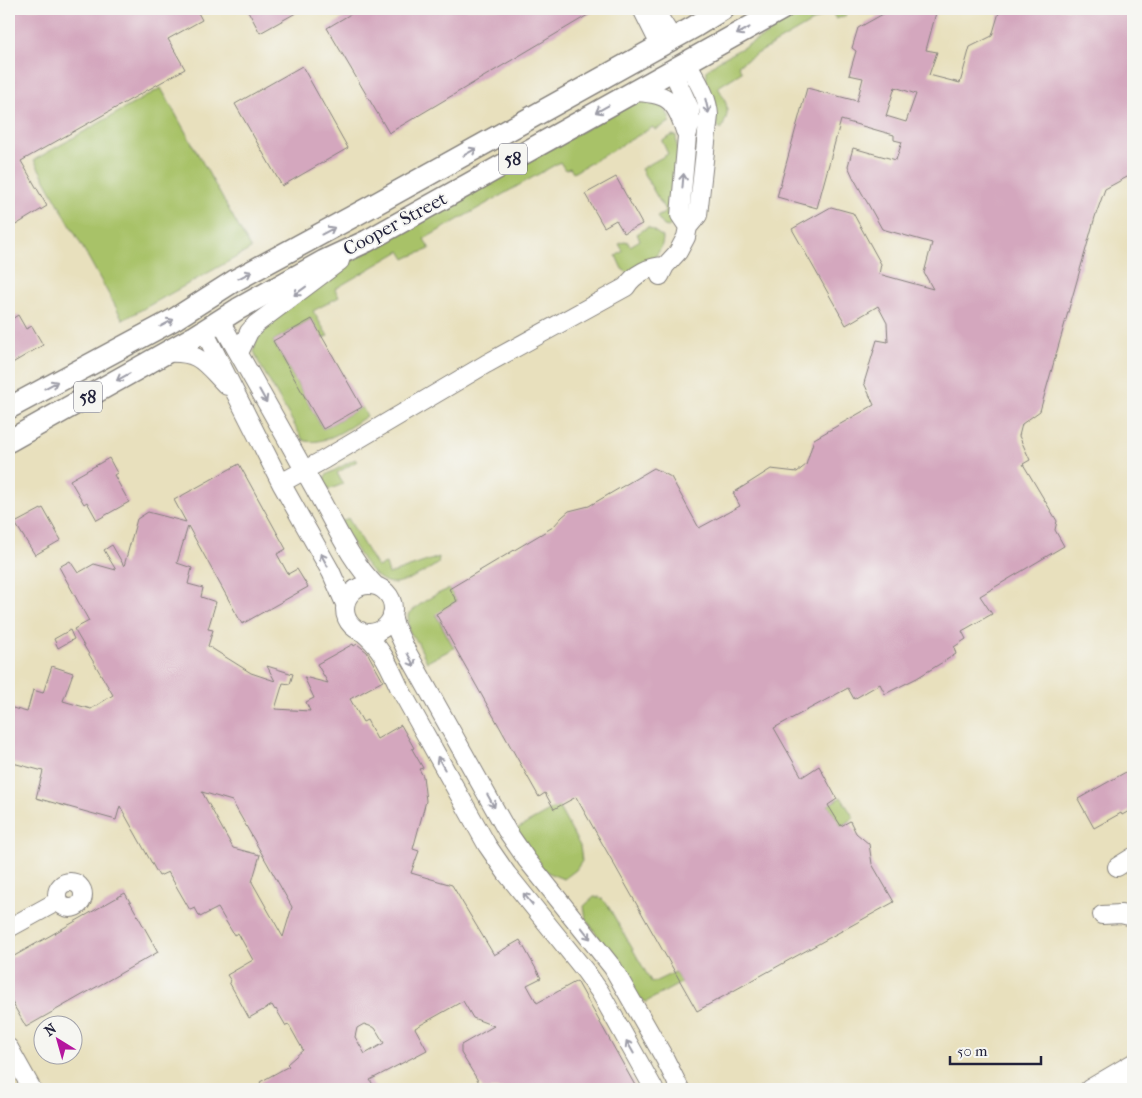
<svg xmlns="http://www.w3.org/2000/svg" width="1142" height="1098" font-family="'IM FELL French Canon',serif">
	<rect width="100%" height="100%" fill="#f6f6f2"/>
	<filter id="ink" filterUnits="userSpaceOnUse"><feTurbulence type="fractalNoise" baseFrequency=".02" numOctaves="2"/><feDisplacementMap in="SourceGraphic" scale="10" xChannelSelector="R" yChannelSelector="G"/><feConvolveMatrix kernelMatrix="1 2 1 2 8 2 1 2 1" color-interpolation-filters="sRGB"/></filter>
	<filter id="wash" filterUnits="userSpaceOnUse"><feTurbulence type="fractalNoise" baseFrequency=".0096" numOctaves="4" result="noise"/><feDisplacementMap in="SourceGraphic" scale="20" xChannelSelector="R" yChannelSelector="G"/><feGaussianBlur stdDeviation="1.12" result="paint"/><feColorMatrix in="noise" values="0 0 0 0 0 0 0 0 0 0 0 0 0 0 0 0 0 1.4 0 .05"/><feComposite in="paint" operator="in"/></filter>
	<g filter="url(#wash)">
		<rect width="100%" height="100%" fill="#e8e0bd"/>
		<path fill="#a8c268" stroke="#657252" d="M802,9H848L845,16L836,19L831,11L738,65L742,72L718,87C728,105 731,111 721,130L717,125L706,85L707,70L718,61L766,35Z
			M161,88L251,249L123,320L34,160Z
			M641,98C654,102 668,106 670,122L655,130L653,127L573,173L570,168L565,170L560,162L424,239L430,249C421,253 414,254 405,259L400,251L335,289L339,297L313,311L328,336L322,338L311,319L273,341L323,429L362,407L367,416C351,426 322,448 303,440L259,363L254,351L256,341L279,315L347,264L362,255Z
			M673,135L676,136L678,156L672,224L668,227L664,226L657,217L666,212L641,169L668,154L662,141Z
			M648,227L663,237C663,256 644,267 629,274L622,269L616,256L623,251L619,244L627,241L630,246L640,240L637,234Z
			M355,459L357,461L337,473L343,484L328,490L324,480L326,475Z
			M348,518L377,567L386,564L389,574L439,557L438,564C425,571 410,581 395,583C372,586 350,539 341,522Z
			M449,589L457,601L436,615L454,648L427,662L418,643L409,631L408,615C420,603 433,595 449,589Z
			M841,797L854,818L841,826L828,805Z
			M558,806L580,846L582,861L576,870L564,879C535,870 530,854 515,830Z
			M594,897H600L607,904L652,983L675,972L681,983L646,1002L638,997L626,977L586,919L584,906Z"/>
		<g id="blocks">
			<path fill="#d4a7be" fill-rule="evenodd" d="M9,9H196L202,20L168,39L185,69L21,161L47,206L9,229Z
				M247,9H303L260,33Z
				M359,9H598L389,133L327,28Z
				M892,9H937L926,50L937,52L929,75L960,83L970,47L992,36L1000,9H1133V160L1129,176L1105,189L1095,217L1040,411L1022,424L1019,436L1030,460L1023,464L1057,521L1055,530L1064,546L980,596L992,614L962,631L966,639L954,647L956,654L917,678L885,694L880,684L854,699L848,688L774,728L802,777L819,766L837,799L828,805L841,826L850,821L856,833L869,844L872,864L894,902L697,1011L576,797L554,809L545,793L539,797L436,614L457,601L449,589L553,527L562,517L569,511L589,506L654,468L671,477L699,528L740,506L733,493L771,469L797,472L806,465L814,439L874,405L864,383L877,340L888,342L887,323L878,306L846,325L792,229L831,207L853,213L881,264L879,274L933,289L924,273L932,243L882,229L853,177L848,166L853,148L896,160L902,142L894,140V135L841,120L817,208L777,197L807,88L857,101L863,78L849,75L856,51L852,48L858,28ZM895,87L916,94L906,122L886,116Z
				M302,66L348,148L282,186L235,104Z
				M616,177L642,224L624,233L616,220L604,227L585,194Z
				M18,315L26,329L32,326L43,345L9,365V321Z
				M312,319L362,407L323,429L273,341Z
				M109,458L117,473L114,475L129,502L97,520L87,502L84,504L70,480Z
				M239,464L286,549L277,554L288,574L297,569L308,587L242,624L188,526L177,563L192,568L188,584L203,588L201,597L216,602L208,629L213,630L208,646L251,673L275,681L267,666L293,674L290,684L283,683L275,709L310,711L306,702L314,698L304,677L328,683L317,664L353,644L354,646L357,644L367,652L383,681L350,699L363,722L367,720L377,739L401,725L414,748L412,749L423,768L419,769L423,776L426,801L413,849L419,851L411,873L452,885L494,955L520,940L541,978L527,985L537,1003L577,981L637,1089H483L461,1053V1045L494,1026L473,1018L463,1001L415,1028L427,1050L370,1080L376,1089H264L260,1082L289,1066L287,1064L303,1050L289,1025L286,1026L276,1009L275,1010L272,1005L249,1018L229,982L231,981L227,975L253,960L238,933L234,935L218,908L200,917L195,908L190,910L168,872L159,876L120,806L116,820L36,798L43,771L9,762V707L27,712L33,690L43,693L52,666L73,673L63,701L91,709L113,695L74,629L89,621L59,567L70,561L78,573L94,564L116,570L104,550L112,545L124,566L137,519L148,512L186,522L174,500ZM202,792L232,801L292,907L283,937L252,882L260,855L233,848ZM364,1024L375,1028L384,1043L365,1054L355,1037L357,1028Z
				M43,508L61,540L35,555L15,523Z
				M70,630L74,639L58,648L54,639Z
				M1133,768V809L1122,815L1121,813L1094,828L1078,799Z
				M125,893L158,952L26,1027L9,997V959Z"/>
		</g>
	</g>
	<g filter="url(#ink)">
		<use href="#blocks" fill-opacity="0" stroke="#85817c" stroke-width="1"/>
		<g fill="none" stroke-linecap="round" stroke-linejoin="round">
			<g stroke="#85817c" stroke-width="20">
				<path id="minor" d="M642,9L660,45
					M654,9L673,39
					M672,70L690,109L691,122L687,136L680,215L688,227
					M632,92C666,93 675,98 685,131
					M660,276L665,266L678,252L686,237L688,227L698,215L709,115C708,96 696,79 687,62
					M220,321C253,378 285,436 317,493C336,526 349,559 376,586
					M204,331L281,483L331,572L345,604
					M166,353C201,351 204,363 227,386
					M239,353L249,332L256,324L340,261
					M281,483L325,459L486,364L626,287C634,274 650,266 665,266
					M345 609a24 24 0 1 1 48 0a24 24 0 1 1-48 0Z
					M392,615L395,626L407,652L507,831L527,860L613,968L665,1059L680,1089
					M361,631C382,648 388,663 399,687L487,845L507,874L586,972L600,992L654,1089
					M1117,867L1133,857
					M57 895a13 13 0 1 1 26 0a13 13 0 1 1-26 0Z
					M1102,915L1121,914L1133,917
					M9,928L58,901
					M9,1048L32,1089
					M1089,1089L1133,1063
					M1116,1089L1133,1079"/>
			</g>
			<g stroke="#85817c" stroke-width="24">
				<path id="major" d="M9,408L173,320L234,281L372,206L694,27L723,9
					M9,441L194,337L238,309L324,261L367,241L782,9"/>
			</g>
			<use href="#minor" stroke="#fff" stroke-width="18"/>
			<use href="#major" stroke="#fff" stroke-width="21"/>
		</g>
		<defs><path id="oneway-shaft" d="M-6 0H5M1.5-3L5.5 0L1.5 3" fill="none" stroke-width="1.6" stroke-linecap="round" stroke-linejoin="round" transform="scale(1.25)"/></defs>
		<g stroke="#9c9ca7">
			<use href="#oneway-shaft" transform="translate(743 31) rotate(151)"/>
			<use href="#oneway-shaft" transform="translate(707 106) rotate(77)"/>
			<use href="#oneway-shaft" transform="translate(602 109) rotate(151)"/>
			<use href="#oneway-shaft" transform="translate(470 152) rotate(-29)"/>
			<use href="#oneway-shaft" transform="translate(683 181) rotate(-85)"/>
			<use href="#oneway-shaft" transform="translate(328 231) rotate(-28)"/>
			<use href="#oneway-shaft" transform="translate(245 275) rotate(-28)"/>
			<use href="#oneway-shaft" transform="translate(300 291) rotate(144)"/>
			<use href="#oneway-shaft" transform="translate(167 323) rotate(-28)"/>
			<use href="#oneway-shaft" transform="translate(123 377) rotate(151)"/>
			<use href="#oneway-shaft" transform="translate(51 385) rotate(-28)"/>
			<use href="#oneway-shaft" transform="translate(263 396) rotate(61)"/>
			<use href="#oneway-shaft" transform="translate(324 560) rotate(-119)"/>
			<use href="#oneway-shaft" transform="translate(411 660) rotate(62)"/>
			<use href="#oneway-shaft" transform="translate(441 763) rotate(-119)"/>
			<use href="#oneway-shaft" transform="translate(491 801) rotate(61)"/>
			<use href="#oneway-shaft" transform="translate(528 899) rotate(-129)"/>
			<use href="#oneway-shaft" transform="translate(586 933) rotate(52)"/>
			<use href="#oneway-shaft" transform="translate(630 1047) rotate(-120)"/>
		</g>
	</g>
	<g text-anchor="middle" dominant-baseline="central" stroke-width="4" stroke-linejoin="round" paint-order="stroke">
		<g fill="#f6f6f2" stroke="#626272" stroke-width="1">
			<rect x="499" y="143.5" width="28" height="31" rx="4"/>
			<rect x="74" y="381.5" width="28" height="31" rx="4"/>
		</g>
		<g font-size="18" font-weight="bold" fill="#22223b">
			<text x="513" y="159">58</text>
			<text x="88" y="397">58</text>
		</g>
		<g font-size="19" fill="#22223b" stroke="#f6f6f2">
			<text transform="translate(395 224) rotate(-28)">Cooper Street</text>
		</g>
	</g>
	<rect width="1142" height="1098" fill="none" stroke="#f6f6f2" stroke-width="30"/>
	<g transform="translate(58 1040) rotate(323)"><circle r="24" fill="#f6f6f2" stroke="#a1a1a9"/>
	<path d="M0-4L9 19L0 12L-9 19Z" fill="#b5179e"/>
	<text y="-8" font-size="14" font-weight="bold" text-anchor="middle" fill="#22223b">N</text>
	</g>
	<path d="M950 1056v8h91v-8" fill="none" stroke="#22223b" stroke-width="2.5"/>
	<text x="957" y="1056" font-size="15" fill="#22223b" stroke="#f6f6f2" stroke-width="4" paint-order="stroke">50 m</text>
</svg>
